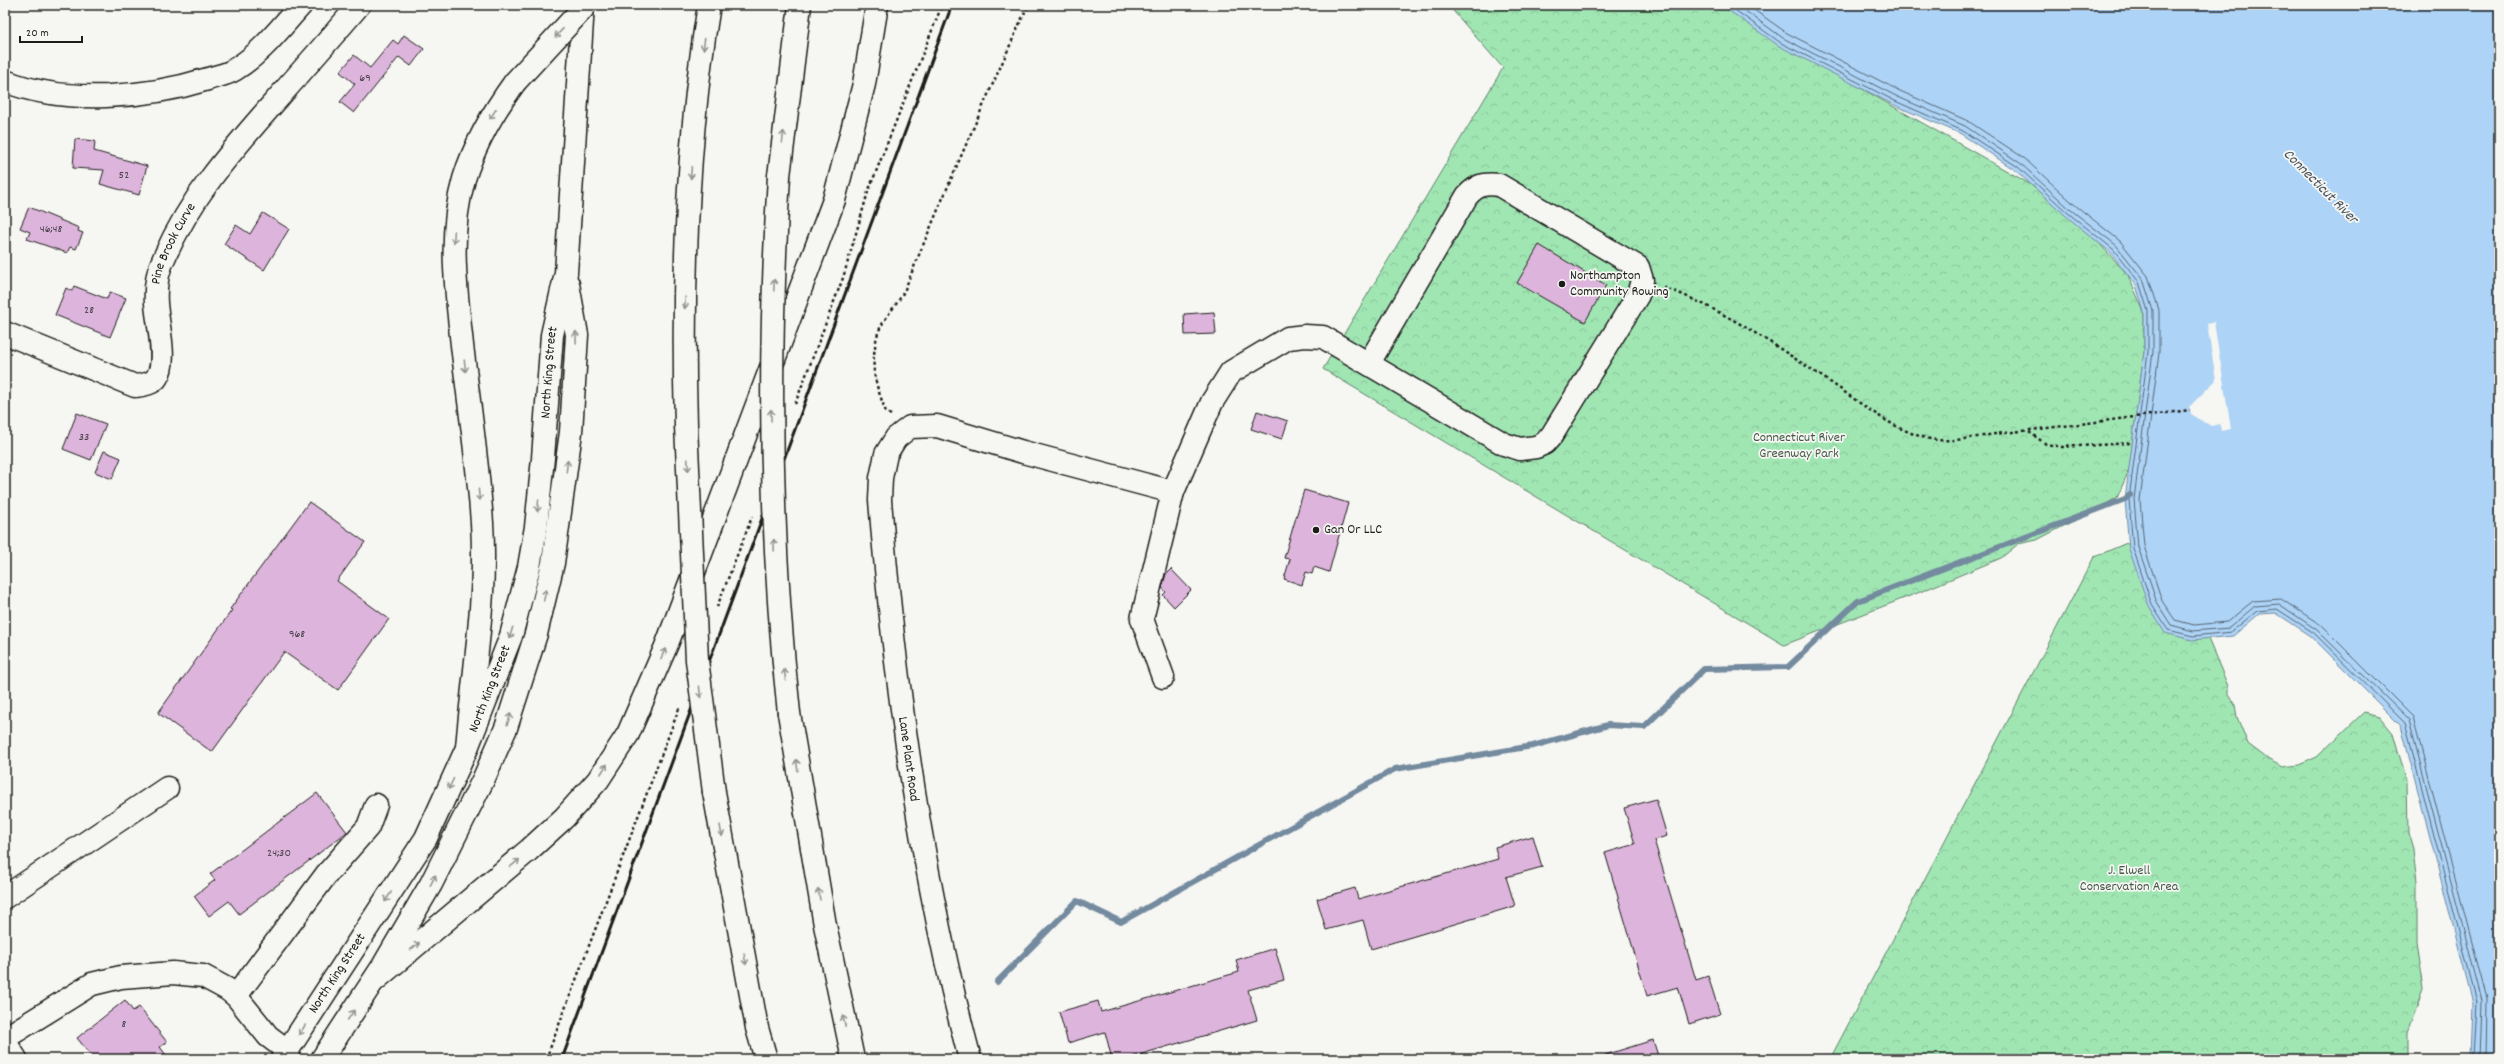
<svg xmlns="http://www.w3.org/2000/svg" width="2504" height="1064" font-family="Dekko,sans-serif">
	<defs>
		<pattern id="forest-crowns" width="20" height="18" patternUnits="userSpaceOnUse"><rect width="20" height="18" fill="#a0e6b3"/><path d="M2 6a3 3 0 1 1 6 0M12 15a3 3 0 1 1 6 0" fill="none" stroke="#89c599"/></pattern>
	</defs>
	<rect width="100%" height="100%" fill="#f6f6f2"/>
	<filter id="ink" filterUnits="userSpaceOnUse"><feTurbulence type="fractalNoise" baseFrequency=".025" numOctaves="2"/><feDisplacementMap in="SourceGraphic" scale="8" xChannelSelector="R" yChannelSelector="G"/><feConvolveMatrix kernelMatrix="1 2 1 2 8 2 1 2 1" color-interpolation-filters="sRGB"/></filter>
	<g filter="url(#ink)">
		<path fill="url(#forest-crowns)" stroke="#5e8168" d="M1448,5H1725L1857,86L2030,184L2098,242L2128,275L2144,312V352L2129,470L2117,498L2037,540L2018,544L2001,558L1920,592L1784,645L1323,369L1503,68Z
			M2183,519L2206,634L2228,686V695L2235,705L2237,717L2248,744L2269,760L2283,767L2299,765L2317,757L2364,712L2379,716L2393,733L2407,782L2408,833L2413,850L2417,882V944L2424,989L2408,1031V1059H1830L2094,557Z"/>
		<path fill="#add3f6" stroke="#738a9f" d="M1721,5H2499V1059H2471L2473,1003L2401,726L2311,636L2276,613L2259,614L2233,636L2192,640L2165,633L2149,607L2129,549L2125,499L2144,352V312L2136,285L2110,252L2066,216L2015,170L1961,134L1894,105L1779,46Z"/>
		<path fill="#f6f6f2" d="M2214,322L2231,429L2221,431L2220,424L2211,426L2191,414L2189,407L2216,380L2207,324Z"/>
		<g fill="none" stroke-linecap="round" stroke-linejoin="round">
			<path stroke="#566573" stroke-width="1" d="M1728,5L1781,43L1895,101L1963,131L2018,167L2068,213L2113,249L2139,282L2148,311V352L2129,499L2133,548L2152,605L2168,630L2193,636L2231,632L2257,611L2277,609L2314,633L2405,723L2477,1002L2474,1059
				M1737,5L1783,38L1898,97L1965,126L2020,163L2071,210L2116,245L2143,279L2153,311V352L2134,499L2138,547L2157,603L2171,625L2193,631L2229,628L2255,606L2279,604L2317,630L2409,720L2482,1001L2480,1059
				M1747,5L1787,33L1900,91L1968,121L2024,158L2075,205L2120,241L2148,276L2159,310V353L2140,500L2144,546L2162,601L2175,620L2194,625L2227,622L2253,601L2281,599L2321,625L2413,717L2487,1000L2486,1059"/>
			<path stroke="#738a9f" stroke-width="6" d="M997,982L1077,901L1121,922L1395,769L1533,746L1608,725L1644,727L1704,669L1788,667L1858,601L2125,499L2130,495"/>
		</g>
		<path fill="#ddb4db" stroke="#1c1c1c" d="M404,35L424,49L411,66L399,57L354,113L340,102L355,84L340,72L354,55L370,68L393,40L398,44Z
			M75,139L95,141L94,151L147,166L139,195L100,184L104,170L73,168Z
			M29,207L79,228L78,231L83,233L76,249L70,247L67,253L27,239L30,232L20,228Z
			M263,213L289,229L264,270L224,244L236,225L250,234Z
			M1539,245L1606,285L1585,322L1517,283Z
			M74,286L107,299L110,292L126,298L110,337L55,315L66,288L72,291Z
			M1214,312L1216,334L1185,335L1184,314Z
			M1257,411L1288,421L1282,439L1251,429Z
			M77,413L106,424L91,460L63,449Z
			M104,451L121,458L112,479L95,472Z
			M1304,490L1348,503L1329,572L1314,567L1312,574L1306,572L1302,585L1284,579L1290,559L1284,558Z
			M309,502L365,542L337,581L389,619L338,690L284,652L212,752L158,713L232,610L230,609Z
			M1171,569L1191,590L1174,607L1163,595L1166,592L1162,588L1166,574Z
			M317,793L347,832L239,914L229,901L209,916L194,896L215,880L210,874Z
			M1656,799L1667,836L1654,840L1696,980L1708,976L1720,1014L1689,1024L1678,987L1647,996L1605,853L1635,844L1624,808Z
			M1533,836L1542,867L1506,877L1515,906L1371,949L1363,920L1326,930L1317,899L1355,888L1358,899L1498,859L1495,847Z
			M1275,948L1284,980L1248,990L1257,1020L1125,1059H1112L1105,1032L1068,1043L1059,1012L1098,1001L1101,1012L1239,972L1236,960Z
			M125,1000L133,1011L139,1007L167,1042L160,1047L169,1059H94L77,1038Z
			M1653,1040L1659,1059H1605V1055Z"/>
		<g fill="none" stroke-linecap="round" stroke-linejoin="round">
			<g stroke="#1c1c1c" stroke-width="25">
				<g id="minor">
					<path d="M5,81C65,105 147,98 208,79C216,76 226,75 234,70C261,54 280,28 301,5"/>
					<path id="s1" d="M5,333L135,386C142,385 153,384 157,377C168,361 157,322 156,303C155,288 157,272 164,258C191,197 228,155 271,106C301,72 330,39 359,5"/>
					<path d="M1163,677L1142,619L1173,492"/>
					<path d="M5,897L167,788"/>
					<path d="M236,996L326,875L368,827L376,805"/>
					<path d="M5,1038L92,984L121,977L173,973L203,976L227,989L236,996L268,1036L288,1051"/>
					<path d="M970,1059C921,876 895,689 880,500L881,478L886,454L896,438L910,427L937,426L1023,452L1173,492L1212,402L1231,372L1288,338L1305,336L1323,337L1504,444L1520,449L1536,447L1545,443L1552,435L1638,295L1642,280L1638,267L1499,185C1484,183 1477,185 1467,196L1369,363"/>
				</g>
			</g>
			<g stroke="#1c1c1c" stroke-width="25">
				<g id="major">
					<path d="M5,1042L16,1059"/>
					<path id="s2" d="M282,1059L426,838L467,748L511,636L529,567L536,527L543,458L552,335L566,273L583,5"/>
					<path d="M322,1059L383,966L431,884L484,778L506,728L536,634L553,563L571,432L577,335L568,284"/>
				</g>
			</g>
			<g stroke="#1c1c1c" stroke-width="25">
				<path id="highway" d="M779,176L800,5
					M686,426C682,286 686,143 709,5
					M789,713L825,925L853,1059
					M467,748C473,674 487,597 482,523C478,463 469,404 462,345C456,289 448,234 464,179C475,143 493,112 515,82
					M714,792L757,1028L766,1059
					M375,980L529,850L564,818L598,780L628,734L667,644L834,200L864,84L877,5"/>
			</g>
			<path stroke="#1c1c1c" stroke-width="2.5" stroke-dasharray="3 3" stroke-linecap="butt" d="M1663,287C1724,309 1779,348 1833,384C1862,404 1892,429 1926,438C1948,444 1973,437 1995,434C2060,427 2125,418 2190,410
				M795,404L843,278L868,192L942,5
				M891,415L886,412C876,384 870,372 876,341C879,321 897,307 905,289C944,193 986,99 1028,5
				M2029,432L2046,444L2062,447L2131,443
				M717,607L752,517
				M546,1059L680,706"/>
			<use href="#minor" stroke="#f6f6f2" stroke-width="22"/>
			<use href="#major" stroke="#f6f6f2" stroke-width="22"/>
			<use href="#highway" stroke="#f6f6f2" stroke-width="22"/>
			<path stroke="#1c1c1c" stroke-width="3" d="M562,1059L952,5"/>
			<g stroke="#1c1c1c" stroke-width="25" stroke-linecap="butt">
				<path id="highway-bridge" d="M515,82L586,5
					M779,176C768,355 769,534 789,713
					M686,426L697,660L714,792"/>
			</g>
			<use href="#highway-bridge" stroke="#f6f6f2" stroke-width="22"/>
		</g>
		<defs><path id="oneway-shaft" d="M-6 0H5M1.5-3L5.5 0L1.5 3" fill="none" stroke-width="1.6" stroke-linecap="round" stroke-linejoin="round"/></defs>
		<g stroke="#949492">
			<use href="#oneway-shaft" transform="translate(559 33) rotate(133)"/>
			<use href="#oneway-shaft" transform="translate(704 44) rotate(97)"/>
			<use href="#oneway-shaft" transform="translate(493 114) rotate(122)"/>
			<use href="#oneway-shaft" transform="translate(783 137) rotate(-84)"/>
			<use href="#oneway-shaft" transform="translate(691 173) rotate(94)"/>
			<use href="#oneway-shaft" transform="translate(454 237) rotate(94)"/>
			<use href="#oneway-shaft" transform="translate(774 285) rotate(-88)"/>
			<use href="#oneway-shaft" transform="translate(685 303) rotate(92)"/>
			<use href="#oneway-shaft" transform="translate(576 337) rotate(-92)"/>
			<use href="#oneway-shaft" transform="translate(465 366) rotate(83)"/>
			<use href="#oneway-shaft" transform="translate(771 415) rotate(-91)"/>
			<use href="#oneway-shaft" transform="translate(688 465) rotate(87)"/>
			<use href="#oneway-shaft" transform="translate(567 466) rotate(-83)"/>
			<use href="#oneway-shaft" transform="translate(479 495) rotate(84)"/>
			<use href="#oneway-shaft" transform="translate(538 506) rotate(96)"/>
			<use href="#oneway-shaft" transform="translate(774 545) rotate(-92)"/>
			<use href="#oneway-shaft" transform="translate(545 595) rotate(-77)"/>
			<use href="#oneway-shaft" transform="translate(511 633) rotate(106)"/>
			<use href="#oneway-shaft" transform="translate(663 654) rotate(-66)"/>
			<use href="#oneway-shaft" transform="translate(785 675) rotate(-97)"/>
			<use href="#oneway-shaft" transform="translate(700 692) rotate(84)"/>
			<use href="#oneway-shaft" transform="translate(509 719) rotate(-72)"/>
			<use href="#oneway-shaft" transform="translate(797 765) rotate(-98)"/>
			<use href="#oneway-shaft" transform="translate(604 769) rotate(-57)"/>
			<use href="#oneway-shaft" transform="translate(451 784) rotate(115)"/>
			<use href="#oneway-shaft" transform="translate(721 831) rotate(80)"/>
			<use href="#oneway-shaft" transform="translate(515 863) rotate(-40)"/>
			<use href="#oneway-shaft" transform="translate(433 880) rotate(-63)"/>
			<use href="#oneway-shaft" transform="translate(819 894) rotate(-100)"/>
			<use href="#oneway-shaft" transform="translate(388 897) rotate(123)"/>
			<use href="#oneway-shaft" transform="translate(415 946) rotate(-40)"/>
			<use href="#oneway-shaft" transform="translate(745 959) rotate(80)"/>
			<use href="#oneway-shaft" transform="translate(351 1015) rotate(-56)"/>
			<use href="#oneway-shaft" transform="translate(844 1021) rotate(-103)"/>
			<use href="#oneway-shaft" transform="translate(302 1030) rotate(123)"/>
		</g>
	</g>
	<g fill="#1c1c1c" stroke="#f6f6f2" stroke-width="1.5">
		<circle cx="1562" cy="284" r="4"/>
		<circle cx="1316" cy="530" r="4"/>
	</g>
	<g text-anchor="middle" dominant-baseline="central" stroke-width="3.5" stroke-linejoin="round" paint-order="stroke">
		<g font-size="12" fill="#4c424c">
			<text x="365" y="78">69</text>
			<text x="124" y="175">52</text>
			<text x="51" y="229">46;48</text>
			<text x="89" y="310">28</text>
			<text x="84" y="437">33</text>
			<text x="297" y="634">968</text>
			<text x="279" y="853">24;30</text>
			<text x="124" y="1024">8</text>
		</g>
		<g font-size="14" fill="#1c1c1c" stroke="#f6f6f2">
			<text stroke="none"><textPath href="#s1" startOffset="303">Pine Brook Curve</textPath></text>
			<text stroke="none"><textPath href="#s2" startOffset="750">North King Street</textPath></text>
			<text stroke="none"><textPath href="#s2" startOffset="426">North King Street</textPath></text>
			<text transform="translate(908 759) rotate(82)">Lane Plant Road</text>
			<text stroke="none"><textPath href="#s2" startOffset="102">North King Street</textPath></text>
		</g>
		<g font-size="14" fill="#1c1c1c" stroke="#f6f6f2" text-anchor="start">
			<text x="1570" y="276">Northampton<tspan x="1570" dy="16">Community Rowing</tspan></text>
			<text x="1324" y="530">Gan Or LLC</text>
		</g>
		<g font-size="14" fill="#445949" stroke="#f6f6f2">
			<text x="1799" y="438">Connecticut River<tspan x="1799" dy="16">Greenway Park</tspan></text>
			<text x="2129" y="871">J. Elwell<tspan x="2129" dy="16">Conservation Area</tspan></text>
		</g>
		<g font-size="15" font-style="italic" fill="#48535d" stroke="#f6f6f2">
			<text transform="translate(2320 187) rotate(45)">Connecticut River</text>
		</g>
	</g>
	<rect width="2504" height="1064" fill="none" stroke="#f6f6f2" stroke-width="20"/>
	<rect x="10" y="10" width="2484" height="1044" fill="none" stroke="#1c1c1c" stroke-width="1.5" filter="url(#ink)"/>
	<path d="M20 36v6h62v-6" fill="none" stroke="#1c1c1c" stroke-width="2"/>
	<text x="26" y="36" font-size="12" fill="#1c1c1c" stroke="#f6f6f2" stroke-width="3" paint-order="stroke">20 m</text>
</svg>
